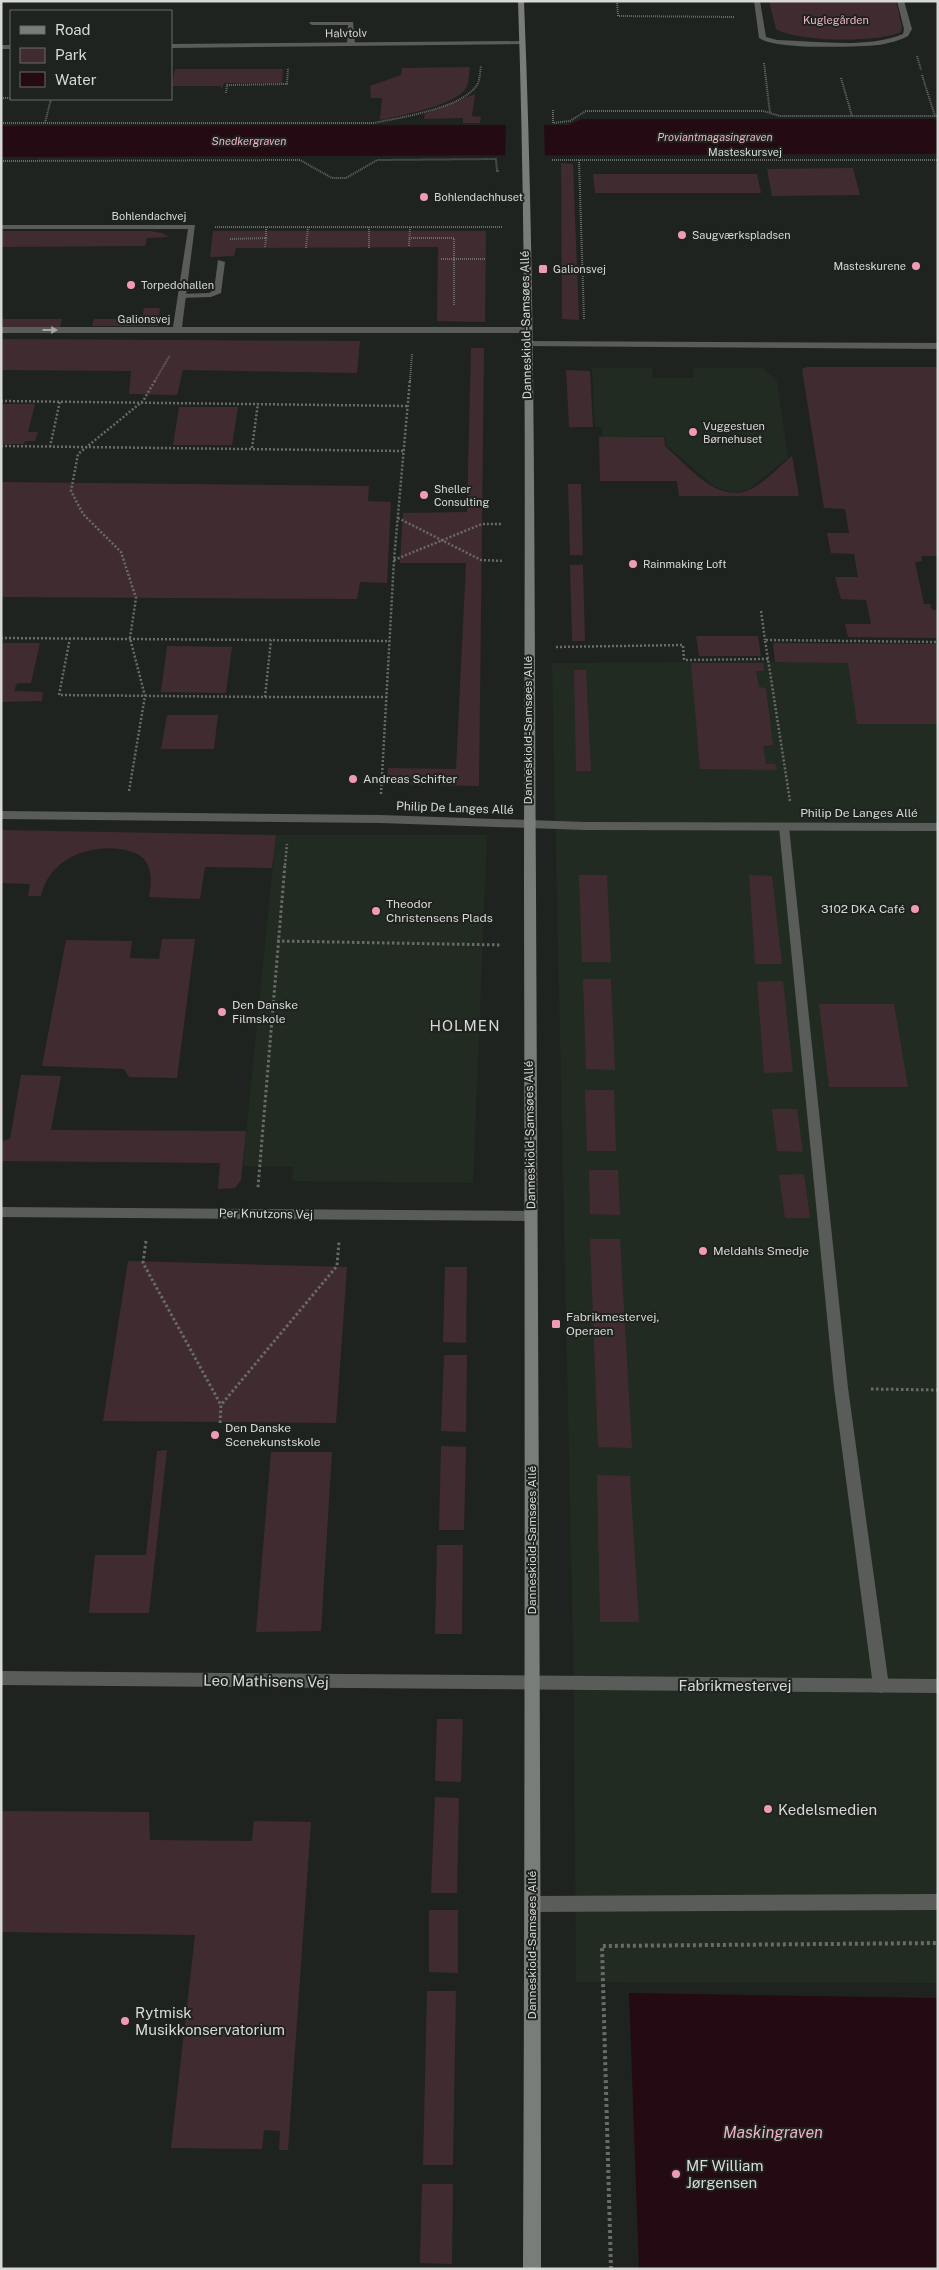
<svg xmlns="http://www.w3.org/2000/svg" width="939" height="2270" font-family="'Public Sans',sans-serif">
	<rect width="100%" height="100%" fill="#1f231f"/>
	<path fill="#222b21" d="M592,368H652L653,378H694L693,368H763L777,381L788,458L749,489L735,493L715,487L666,445L665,436L602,437V427H595Z
		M773,643L938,644V1983L576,1982L574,1687L552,663L775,662Z
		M276,835H487L473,1183L292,1181L293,1167L243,1166Z"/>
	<path fill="#402b31" d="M769,1H896L902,27L901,32C878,43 797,42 776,29Z
		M470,67C469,73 469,81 467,86C460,105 398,116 380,120L382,98H371L370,86L401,75L402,68Z
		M175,69H283L282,83H224L222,89L220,86H172Z
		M475,94L472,116L481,117L480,123H463V118L424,119L425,114Z
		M561,163L573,164L579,320L562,319Z
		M853,168L860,195L772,196L767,169Z
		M593,174H757L761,193H595Z
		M150,231L162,233L169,237L147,238L145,246L1,247V231Z
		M213,231H486L485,322L437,321L438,247L236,248L234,256L210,257Z
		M144,308H160L158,326H92L94,319H142Z
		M1,319H62L60,327H1Z
		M1,339L360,341L357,373L183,370L177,395L129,394L131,371L1,370Z
		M471,348H484L479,786L387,784L388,768L456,769L466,563H400L403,513L467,512Z
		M807,367H938V556H921L922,561L915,562L924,604H930L932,610H938V638L848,637L845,624H871L866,600L841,599L835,577H858L854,554L831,553L827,533H849L845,509L824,508L802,369Z
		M566,370L590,371L593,427H569Z
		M1,404H35L28,432H38L35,441H25L24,444H1Z
		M179,407H238L232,445H173Z
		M599,437H664L665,446C687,465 717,504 749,490C762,485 780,466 792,456L799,496H679L677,481H600Z
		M1,482L369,486L368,501L391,502L387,583L360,582L357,599L1,597Z
		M568,484H581L583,555H570Z
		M570,565H583L585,641H572Z
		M696,636H758L761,656H699Z
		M1,643H40L31,683H17L14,691L43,692L42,701L1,702Z
		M773,643L938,644V724H857L848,663L775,662Z
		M167,646L232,647L226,693L161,692Z
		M691,663H763L764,671H756L759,687L766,688L773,745L763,746L766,764H775L777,770L700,769Z
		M574,670H586L591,771H576Z
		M167,715H218L214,749H161Z
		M1,830L276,835L272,868L205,867L200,899L149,897C151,884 153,870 144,859C139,853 128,850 120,849C86,845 49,860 41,896H28L30,884L1,883Z
		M579,875H607L611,962H582Z
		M749,875L772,876L782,964H755Z
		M162,939H195L177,1078L129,1077L124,1069L42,1066L66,940L132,941L130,958L159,959Z
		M583,979H611L615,1070L586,1069Z
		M783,981L793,1072L764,1073L757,982Z
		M819,1004H894L908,1087H829Z
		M21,1075L61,1076L51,1130L246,1131L241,1180L235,1188L218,1189L220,1163L1,1161V1141L10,1139Z
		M585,1090H614L616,1151H587Z
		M772,1109H797L803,1152L777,1151Z
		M589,1170H618L620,1215L590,1214Z
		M804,1174L810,1218H785L779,1175Z
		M590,1239H620L632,1448L598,1447Z
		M128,1261L347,1267L336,1423L103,1421Z
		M445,1267H467L466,1343L443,1342Z
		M444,1355H467L466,1432L441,1431Z
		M441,1446L466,1447L464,1530H439Z
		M167,1450L149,1613H89L95,1555H146L157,1451Z
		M271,1452H332L321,1631L256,1632Z
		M597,1475L630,1476L639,1622H600Z
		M437,1545H463L462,1634H435Z
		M437,1719H463L461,1782L435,1781Z
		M435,1797L459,1798L457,1893H431Z
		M1,1811L149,1812L150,1840L252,1841L254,1821L311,1822L288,2150H279L280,2131L264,2130L262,2149L171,2148L195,1935L1,1932Z
		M429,1910H458V1973L429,1972Z
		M427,1991H456L453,2165H423Z
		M422,2184H453L452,2264L420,2263Z"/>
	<path fill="#240a13" d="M582,119H938V154L1,157V126L569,125Z
		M629,1993L938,1998V2269H639Z"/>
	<path fill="#1f231f" d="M506,123H544L545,158H505Z"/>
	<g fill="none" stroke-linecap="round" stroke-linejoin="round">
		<path stroke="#686b68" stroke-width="2" stroke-dasharray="1 1" stroke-linecap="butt" d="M617,1L618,16L735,17
			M917,56L921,70
			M764,63L770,113
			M922,75L935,116
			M841,78L852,116
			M226,93L227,85L287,84L288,68
			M1,98H11
			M553,110V123L570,121L586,111H763L780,116H938
			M1,123H374C401,117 461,109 477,85C480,80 480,72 481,66
			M45,123L51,99
			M552,160H938
			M579,160L584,319
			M1,161L300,160L332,178H346L377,160L496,159L497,171H499
			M215,227H502
			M369,227V248
			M409,238H454V259H485
			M230,239L266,238V227
			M409,246L410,227
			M265,247L266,238
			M306,248L308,227
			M441,259H454V306
			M155,381L170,355
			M410,381L412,354"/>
		<path stroke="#686b68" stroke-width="2.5" stroke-dasharray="2 2" stroke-linecap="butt" d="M1,401L408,406
			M1,446L403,451
			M50,447L60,401
			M252,448L258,403
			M398,518L481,560L503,561
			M394,560L482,524H503
			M761,611L765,640
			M1,638L390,641
			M70,638L59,695L265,697L271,640
			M556,647L683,645L684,660L768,659
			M265,697H387
			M129,791L145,696L130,638L136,598L121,552L83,514L71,491L78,454L143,401L156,379
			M381,794L394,560L410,379
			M790,801L765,640L938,642
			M285,865L287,844"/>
		<path stroke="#686b68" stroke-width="3" stroke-dasharray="2.5 2.5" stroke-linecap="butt" d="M277,941L502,945
			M258,1187L285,864
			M146,1241L143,1263L221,1405
			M871,1389L938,1390
			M220,1423L221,1405L337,1266L339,1241"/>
		<path stroke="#686b68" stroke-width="4" stroke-dasharray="3 3" stroke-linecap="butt" d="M611,2269L602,1946L938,1943"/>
		<path fill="#5a5c5a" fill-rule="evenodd" d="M754,1H760L766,37L777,40C818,41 865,49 903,34L904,29L897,1H904L912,29L908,36C899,41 889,43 879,45C856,47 777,50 759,38Z
			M310,22H353L355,44L351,46L347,44L348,25H312L309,23Z
			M218,260L225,262L221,293L211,297L178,298V294H181L209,293L214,290Z
			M784,823L789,827L848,1388L889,1686L886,1691L881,1693L876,1691L873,1686L834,1388L779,827Z
			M938,1894V1910L532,1912L526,1910L524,1904L526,1898L532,1896Z"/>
		<path fill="#5a5c5a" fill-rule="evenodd" d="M523,41V43L521,44L171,48V44Z
			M1,45H11V49H1Z
			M1,225H195L182,327H526L530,330L526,333H1V327H173L188,229H1Z
			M523,341L938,343V349L526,346L522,343Z
			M1,811L380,815L585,822L938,823V831L585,830L380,823L1,819Z
			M1,1207L531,1211L536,1212L537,1216L536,1220L531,1221L1,1217Z
			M1,1671L938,1679V1693L1,1685Z"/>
		<path fill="#797d79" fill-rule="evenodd" d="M518,1H524C536,297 534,594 536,890C538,1350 541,1809 541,2269H523C525,1809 525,1350 524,890C524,594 528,297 518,1Z"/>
	</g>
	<defs><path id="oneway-solid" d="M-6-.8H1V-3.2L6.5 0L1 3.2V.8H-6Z" transform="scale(1.25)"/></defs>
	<use fill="#a5a7a4" href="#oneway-solid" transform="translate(50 330)"/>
	<g fill="#f19ab3" stroke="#1f231f" stroke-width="2">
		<circle cx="424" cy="197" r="5"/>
		<circle cx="682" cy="235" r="5"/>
		<circle cx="916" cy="266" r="5"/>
		<rect x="538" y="264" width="10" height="10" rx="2.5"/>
		<circle cx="131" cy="285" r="5"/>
		<circle cx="693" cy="432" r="5"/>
		<circle cx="424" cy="495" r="5"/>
		<circle cx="633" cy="564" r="5"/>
		<circle cx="353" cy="779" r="5"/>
		<circle cx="915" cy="909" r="5"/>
		<circle cx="376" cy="911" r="5"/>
		<circle cx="222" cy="1012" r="5"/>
		<circle cx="703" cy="1251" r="5"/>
		<rect x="551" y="1319" width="10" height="10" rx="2.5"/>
		<circle cx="215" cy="1435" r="5"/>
		<circle cx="768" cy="1809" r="5"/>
		<circle cx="125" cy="2021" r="5"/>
		<circle cx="676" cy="2174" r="5"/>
	</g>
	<g text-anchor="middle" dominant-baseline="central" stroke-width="4" stroke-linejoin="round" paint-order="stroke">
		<g font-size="11" fill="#f1b3c4" stroke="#1f231f">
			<text x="836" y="20">Kuglegården</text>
		</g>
		<g font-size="11" fill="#d7d9d6" stroke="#1f231f">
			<text transform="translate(346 33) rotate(-1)">Halvtolv</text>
			<text x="745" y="152">Masteskursvej</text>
			<text x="149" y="216">Bohlendachvej</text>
			<text x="144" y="319">Galionsvej</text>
		</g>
		<g font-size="11" font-style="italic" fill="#f0b2c3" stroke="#1f231f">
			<text x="715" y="137">Proviantmagasingraven</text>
			<text x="249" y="141">Snedkergraven</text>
		</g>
		<g font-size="11" fill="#d7d9d6" stroke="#1f231f" text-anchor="start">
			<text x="434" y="197">Bohlendachhuset</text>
			<text x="692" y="235">Saugværkspladsen</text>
			<text x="906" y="266" text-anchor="end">Masteskurene</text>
			<text x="553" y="269">Galionsvej</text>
			<text x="141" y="285">Torpedohallen</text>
			<text x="703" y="426">Vuggestuen<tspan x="703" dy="13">Børnehuset</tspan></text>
			<text x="434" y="489">Sheller<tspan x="434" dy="13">Consulting</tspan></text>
			<text x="643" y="564">Rainmaking Loft</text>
		</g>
		<g font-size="12" fill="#d7d9d6" stroke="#1f231f">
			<text transform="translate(526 325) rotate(-91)">Danneskiold-Samsøes Allé</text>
			<text transform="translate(528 730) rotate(-90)">Danneskiold-Samsøes Allé</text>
			<text transform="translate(455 808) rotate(2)">Philip De Langes Allé</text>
			<text x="859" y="813">Philip De Langes Allé</text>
			<text transform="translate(530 1135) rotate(-91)">Danneskiold-Samsøes Allé</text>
			<text transform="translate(266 1214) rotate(1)">Per Knutzons Vej</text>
			<text transform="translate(532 1540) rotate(-90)">Danneskiold-Samsøes Allé</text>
			<text transform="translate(532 1945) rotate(-90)">Danneskiold-Samsøes Allé</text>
		</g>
		<g font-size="12" fill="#d7d9d6" stroke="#1f231f" text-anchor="start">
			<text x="363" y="779">Andreas Schifter</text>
			<text x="386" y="904">Theodor<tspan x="386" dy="14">Christensens Plads</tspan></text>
			<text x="905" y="909" text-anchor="end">3102 DKA Café</text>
			<text x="232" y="1005">Den Danske<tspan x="232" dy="14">Filmskole</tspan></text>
			<text x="713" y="1251">Meldahls Smedje</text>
			<text x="566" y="1317">Fabrikmestervej,<tspan x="566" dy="14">Operaen</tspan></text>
			<text x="225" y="1428">Den Danske<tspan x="225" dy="14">Scenekunstskole</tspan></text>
		</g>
		<g font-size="15" letter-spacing="1" fill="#d7d9d6" stroke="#1f231f">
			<text x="465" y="1025">HOLMEN</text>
		</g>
		<g font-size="15" fill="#d7d9d6" stroke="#1f231f">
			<text transform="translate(266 1681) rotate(1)">Leo Mathisens Vej</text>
			<text x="735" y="1685">Fabrikmestervej</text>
		</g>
		<g font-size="15" fill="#d7d9d6" stroke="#1f231f" text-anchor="start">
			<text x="778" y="1809">Kedelsmedien</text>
			<text x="135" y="2012">Rytmisk<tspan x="135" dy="17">Musikkonservatorium</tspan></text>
			<text x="686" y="2165">MF William<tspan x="686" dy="17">Jørgensen</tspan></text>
		</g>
		<g font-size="16" font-style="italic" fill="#f0b2c3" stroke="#1f231f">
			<text x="773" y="2132">Maskingraven</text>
		</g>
	</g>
	<rect width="939" height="2270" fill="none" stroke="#d7d9d6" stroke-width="5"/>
	<rect x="10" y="10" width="162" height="90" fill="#1f231f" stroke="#696c68"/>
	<rect x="20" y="26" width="25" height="8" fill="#797d79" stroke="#696c68"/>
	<text x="55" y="35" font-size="15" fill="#d7d9d6">Road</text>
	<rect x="20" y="48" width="25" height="15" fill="#402b31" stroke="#696c68"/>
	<text x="55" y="60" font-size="15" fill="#d7d9d6">Park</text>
	<rect x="20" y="72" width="25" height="15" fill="#240a13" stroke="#696c68"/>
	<text x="55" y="85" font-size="15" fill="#d7d9d6">Water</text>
</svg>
